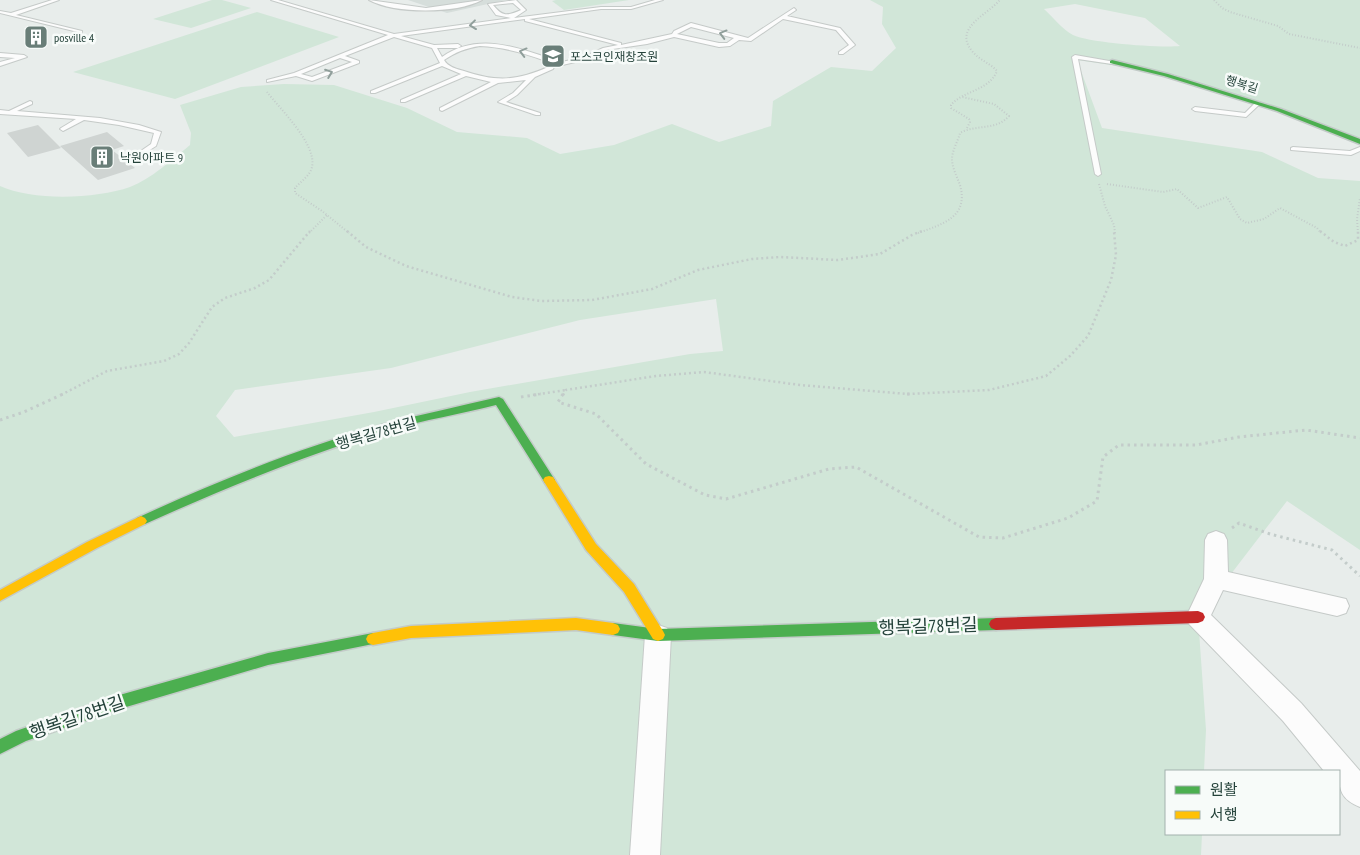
<svg xmlns="http://www.w3.org/2000/svg" width="1360" height="855" font-family="'PT Sans Narrow','Noto Sans KR',sans-serif">
	<rect width="100%" height="100%" fill="#e8edeb"/>
	<path fill="#d6dedb" d="M408,0H506L447,13Z"/>
	<path fill="#d1e6d8" fill-rule="evenodd" d="M212,0H222L251,8L191,28L153,19Z
		M556,0H629L564,10L552,1Z
		M870,0H1360V139L1173,74L1077,60L1102,128L1262,152L1318,178L1360,181V550L1287,501L1198,617L1206,730L1204,771H1166V834H1202L1201,855H0V186C32,201 96,199 130,187C151,179 173,159 190,145L191,133L180,105L241,87L284,84L334,85L407,108L457,132L527,138L560,154L614,145L672,124L719,142L771,126L773,101L831,67L872,71L896,48L882,24L883,7ZM1075,4L1145,18L1180,46C1159,48 1090,43 1073,35C1063,30 1053,17 1044,9ZM716,299L723,351L690,354L470,392L374,412L234,437L216,416L235,390L391,368L580,320Z
		M257,12L339,37L175,99L73,72Z"/>
	<path fill="#cfd4d2" d="M38,125L61,148L28,157L7,133Z
		M107,132L124,146L112,150L135,168L98,180L60,146Z"/>
	<g fill="none" stroke-linecap="round" stroke-linejoin="round">
		<g stroke="#c5cac8" stroke-width="2">
			<path id="lane" d="M52,0H59L16,15L82,31V33L0,13V11L11,13Z
				M271,0H278L394,34L511,18L496,15L488,4L516,0L526,10L514,18L601,7H631L655,0H663L631,9H601L529,19L621,43V45L672,34L674,31L691,23L748,38L794,8L796,10L787,16L840,28L855,45L843,54H839V52L849,45L836,30L783,19L751,41L739,40L730,46L719,47L674,37L647,44L606,50L588,59L554,67L553,69L535,77L517,95L506,102L540,113V115H536L498,102L513,93L526,80L498,83L442,111L440,110V108L491,82L466,76L405,102H401V100L461,74L442,66L375,93H371V91L440,63L432,48L394,37L345,56L359,61V63L312,81L296,76L267,82V80L294,73L388,35ZM513,3L521,10C507,16 503,17 493,5ZM525,19V21L618,45L603,48L584,57L553,64L551,59C515,46 476,33 442,57L437,48H458L461,46L458,44L434,45L401,36ZM691,27L734,38L727,43H719L677,34ZM480,46C503,47 524,53 546,61L548,67C517,81 496,82 464,71C457,69 448,67 444,60C456,52 466,48 480,46ZM340,58L352,62L312,77L301,74Z
				M369,0L426,8L482,0C456,14 395,14 369,0Z
				M0,53L24,55L27,57L0,66V62L15,58L0,57Z
				M1075,55L1115,62L1112,64L1078,59L1101,174L1098,176L1095,174L1072,57Z
				M30,101L32,102V104L17,111L100,118L139,125L161,132L156,146L137,158L135,157V155L151,144L154,133L119,125L84,120L63,131L60,129L61,128L76,119L0,114V110L9,111Z
				M1256,102L1261,103L1246,117L1195,111L1192,109L1195,107L1245,113Z
				M1293,147L1350,151L1360,147V151L1351,155L1291,150V148Z"/>
		</g>
		<g stroke="#c5cac8" stroke-width="2">
			<path id="street" d="M1216,531L1224,534L1227,540L1228,572L1346,599L1349,606L1346,613L1337,616L1223,590L1211,615L1301,703L1360,771V807C1341,799 1339,791 1339,771H1324L1283,721L1189,624L1186,617L1204,579L1205,540L1208,534Z
				M658,625L667,628L671,635L660,855H630L645,635L649,628Z"/>
		</g>
		<g stroke="#c3cbc8" stroke-width="3">
			<path id="fast" d="M1112,60L1168,74L1281,109L1360,139V144L1277,111L1164,76L1110,63V61Z
				M499,397L503,399L553,477L555,480L553,483H545L496,405C461,414 424,420 389,430C305,455 225,488 145,524H137L135,521L137,518C217,481 299,448 385,424C422,414 461,406 499,397Z
				M996,618L1001,620L1003,624L1001,628L996,630L658,641L613,635L608,633L606,629L608,625L613,623L658,629Z
				M373,633L378,635L380,639L378,643L268,665L116,710L26,741L0,754V739L16,731L116,696L268,653Z"/>
		</g>
		<g stroke="#c3cbc8" stroke-width="3">
			<path id="slow" d="M549,476L553,477L596,544L634,584L663,631L665,635L663,639L658,641L653,639L624,592L586,550L543,480L545,477Z
				M141,516L145,518L147,521L145,524L97,548L0,601V590L87,542Z
				M576,618L613,623L618,625L620,629L618,633L613,635L576,630L411,638L373,645L368,643L366,639L368,635L373,633L411,626Z"/>
		</g>
		<g stroke="#c3cbc8" stroke-width="3">
			<path id="jam" d="M1198,611L1203,613L1205,617L1203,621L1198,623L996,630L991,628L989,624L991,620L996,618Z"/>
		</g>
		<path stroke="#c3ccca" stroke-width="2" stroke-dasharray="1 2" stroke-linecap="butt" d="M1214,0L1222,8L1230,12L1278,26L1289,34L1360,48
			M267,92C280,109 317,144 312,167C310,176 300,182 295,188V193L322,211L349,233
			M967,128L970,122L969,119L951,108V105C964,90 989,91 997,71C990,63 979,60 972,51C953,28 987,15 1000,0
			M1099,184L1105,206L1114,225L1115,233
			M1107,184L1163,192L1177,189L1198,208L1227,197L1240,219L1247,223L1264,219L1280,208L1317,228L1321,233
			M309,233L327,215
			M918,233C943,224 969,217 960,185C957,177 952,167 952,159C952,151 958,141 960,133C976,124 996,131 1009,116L994,104L962,97
			M1358,233L1357,219L1360,198"/>
		<path stroke="#c3ccca" stroke-width="2.5" stroke-dasharray="2 3" stroke-linecap="butt" d="M347,231L366,247L406,266L512,297L541,301L592,300L652,289L698,270L752,259L780,257L838,260L880,254L912,235L922,231
			M1320,231L1334,242L1345,246L1358,240V231
			M61,395L107,371L164,361L179,354L189,343L212,307L225,298L255,288L269,280L310,231
			M533,395L566,390
			M563,395L566,390L656,376L704,372L800,385L908,394L989,390L1046,376L1070,356L1088,336L1111,280L1116,255L1114,231"/>
		<path stroke="#c3ccca" stroke-width="3" stroke-dasharray="2.5 4" stroke-linecap="butt" d="M563,394L558,402L596,414L646,464L705,495L726,499L829,469L856,467L979,537L1003,538L1068,518L1097,501L1103,457L1119,445H1196L1239,437L1306,430L1360,438
			M907,394H910
			M521,397L541,394
			M0,420L24,412L63,394
			M1232,528L1239,523L1270,534L1332,550L1360,576"/>
		<use href="#lane" fill="#fcfcfc" fill-rule="evenodd"/>
		<use href="#street" fill="#fcfcfc" fill-rule="evenodd"/>
		<use href="#fast" fill="#4caf50" fill-rule="evenodd"/>
		<use href="#slow" fill="#ffc107" fill-rule="evenodd"/>
		<use href="#jam" fill="#c62828" fill-rule="evenodd"/>
	</g>
	<defs><path id="oneway-chevron" d="M-2-3.5L2.5 0L-2 3.5" fill="none" stroke-width="1.6" stroke-linecap="round" stroke-linejoin="round" transform="scale(1.25)"/></defs>
	<g stroke="#909f9b">
		<use href="#oneway-chevron" transform="translate(473 25) rotate(173)"/>
		<use href="#oneway-chevron" transform="translate(723 34) rotate(-165)"/>
		<use href="#oneway-chevron" transform="translate(523 52) rotate(-165)"/>
		<use href="#oneway-chevron" transform="translate(329 73) rotate(-21)"/>
	</g>
	<defs>
		<g id="building-square" transform="scale(1.25)"><rect x="-9" y="-9" width="18" height="18" rx="4" fill="#697e78" stroke="#f7fbf9"/><path d="M-4-6H4V6H1V3H-1V6H-4ZM-2.5-4.3h1.7v1.8h-1.7ZM.8-4.3h1.7v1.8H.8ZM-2.5-1h1.7V.8h-1.7ZM.8-1h1.7V.8H.8Z" fill="#fff"/></g>
		<g id="university-square" transform="scale(1.25)"><rect x="-9" y="-9" width="18" height="18" rx="4" fill="#697e78" stroke="#f7fbf9"/><path d="M0-5L7-2L0 1L-7-2ZM-4 1L0 2.5L4 1V4Q0 6-4 4Z" fill="#fff"/></g>
	</defs>
	<g fill-rule="evenodd">
		<use href="#building-square" x="36" y="37"/>
		<use href="#university-square" x="553" y="56"/>
		<use href="#building-square" x="102" y="157"/>
	</g>
	<g text-anchor="middle" dominant-baseline="central" stroke-width="5" stroke-linejoin="round" paint-order="stroke">
		<g font-size="12" fill="#24423a" stroke="#f7fbf9" text-anchor="start">
			<text x="54" y="37">posville 4</text>
			<text x="570" y="56">포스코인재창조원</text>
			<text x="120" y="157">낙원아파트 9</text>
		</g>
		<g font-size="12" fill="#24423a" stroke="#f7fbf9">
			<text transform="translate(1242 84) rotate(17)">행복길</text>
		</g>
		<g font-size="15" fill="#24423a" stroke="#f7fbf9">
			<text transform="translate(376 433) rotate(-16)">행복길78번길</text>
		</g>
		<g font-size="18" fill="#24423a" stroke="#f7fbf9">
			<text transform="translate(928 626) rotate(-2)">행복길78번길</text>
			<text transform="translate(77 717) rotate(-19)">행복길78번길</text>
		</g>
	</g>
	<rect x="1165" y="770" width="175" height="65" fill="#f7fbf9" stroke="#a3b1ad"/>
	<rect x="1175" y="786" width="25" height="8" fill="#4caf50" stroke="#a3b1ad"/>
	<text x="1210" y="795" font-size="15" fill="#24423a">원활</text>
	<rect x="1175" y="811" width="25" height="8" fill="#ffc107" stroke="#a3b1ad"/>
	<text x="1210" y="820" font-size="15" fill="#24423a">서행</text>
</svg>
